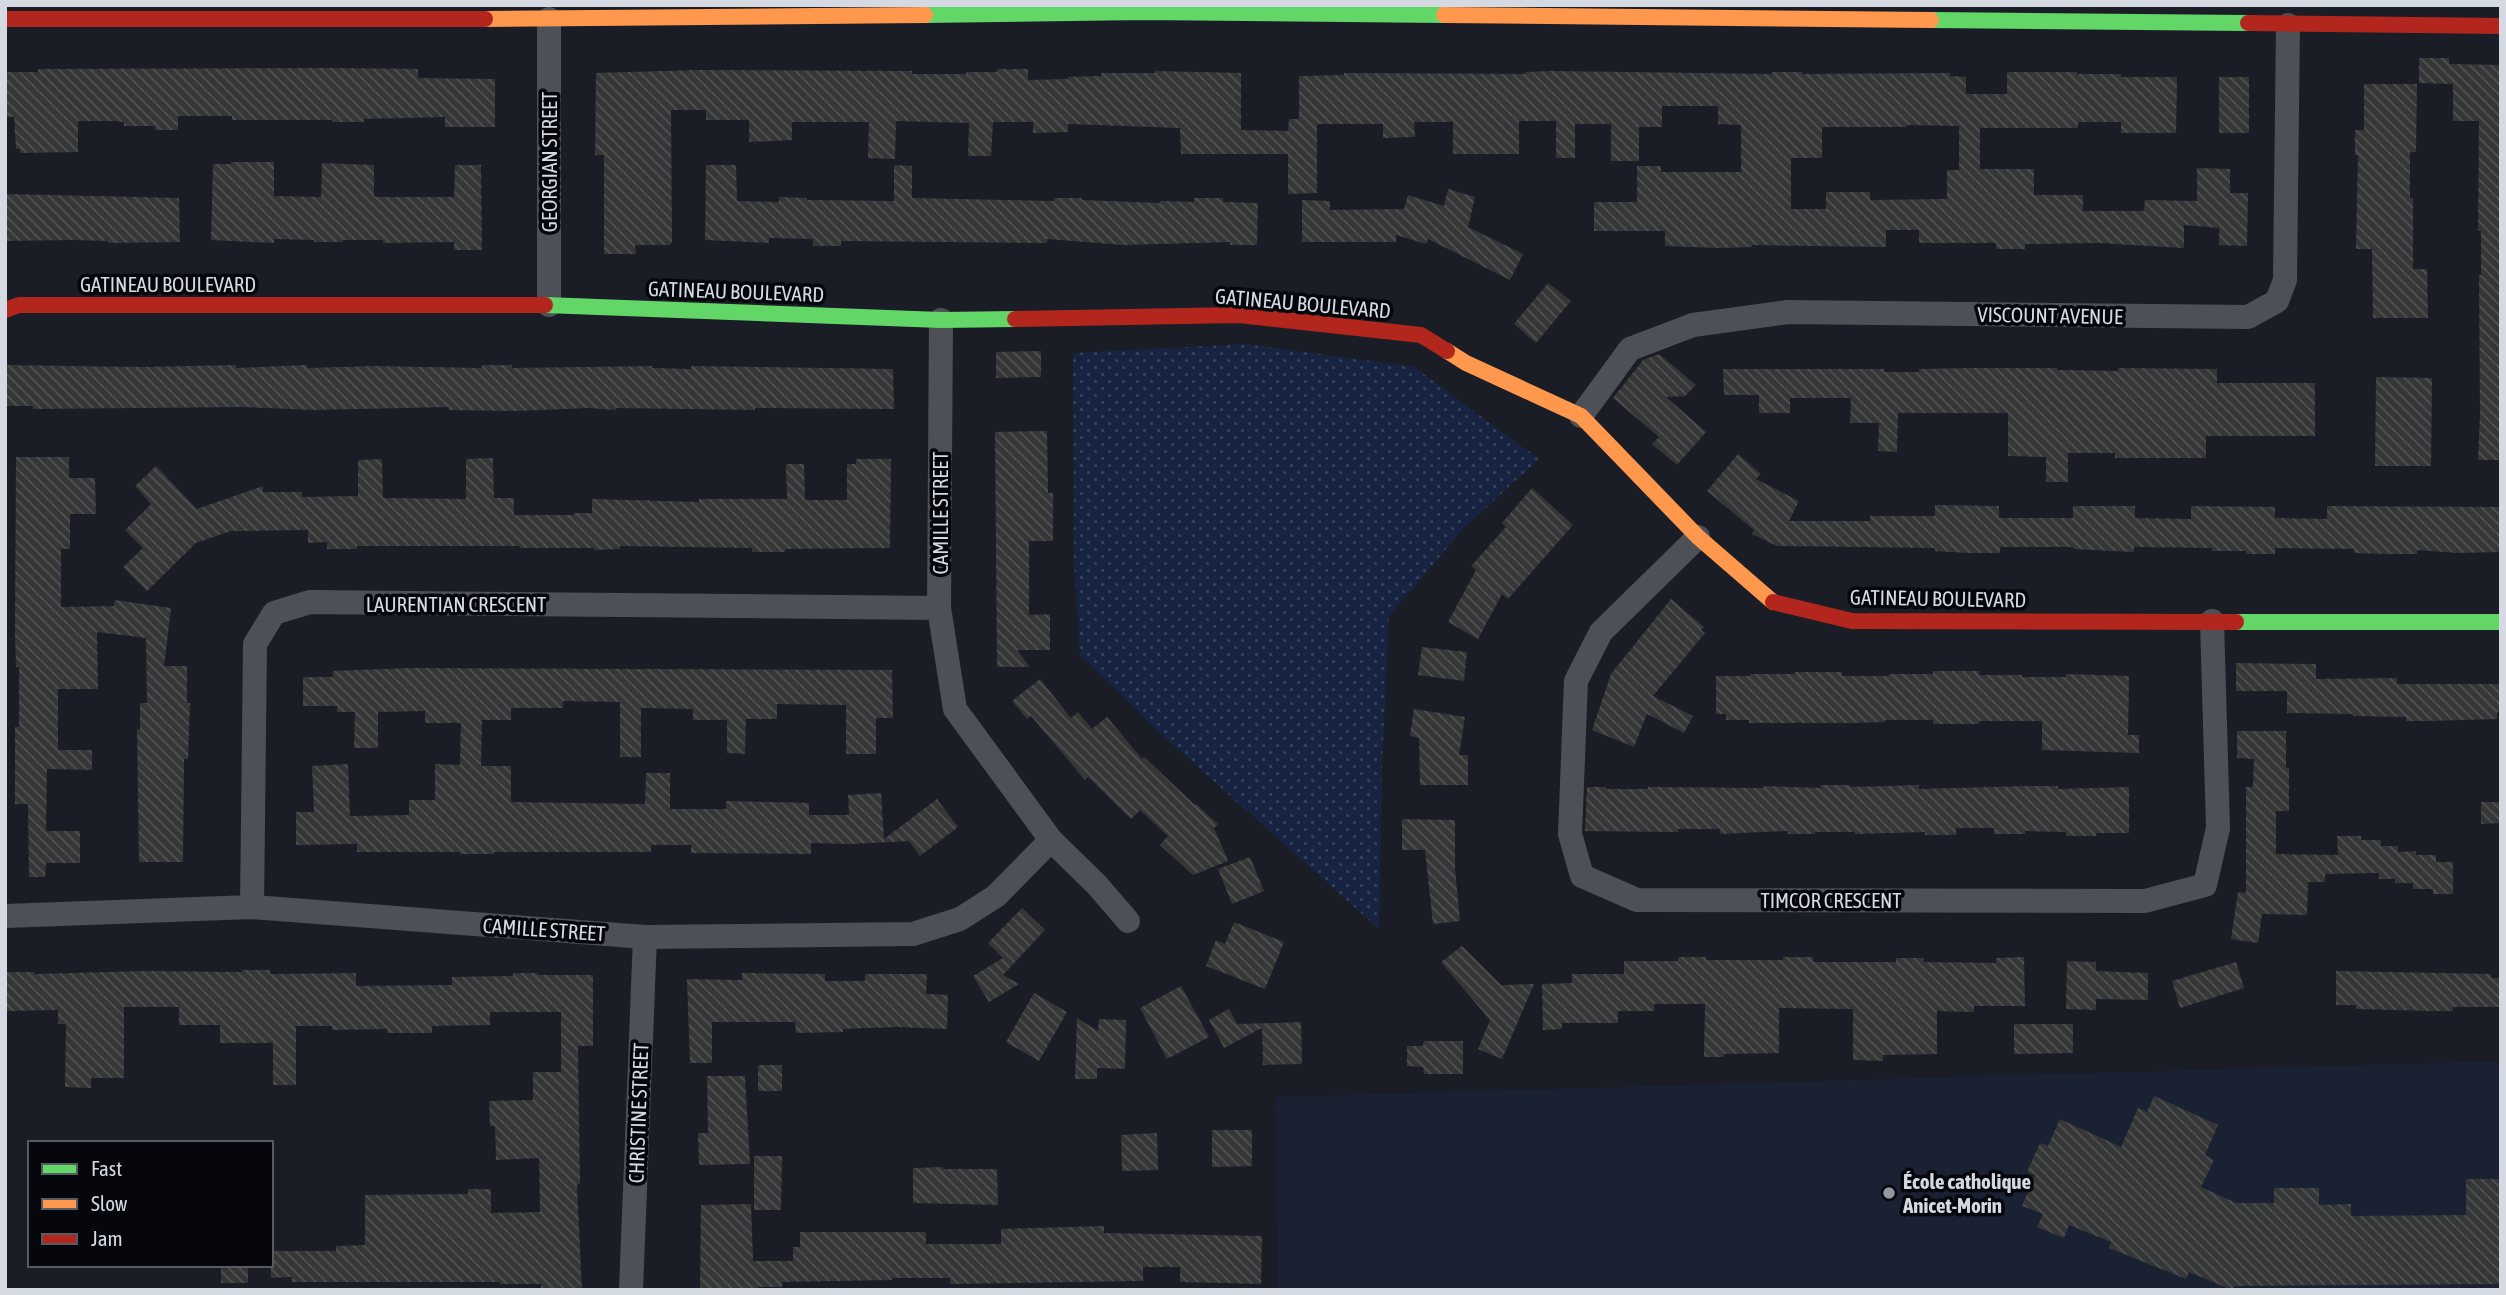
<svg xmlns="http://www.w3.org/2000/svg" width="2506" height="1295" font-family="'Asap Condensed',sans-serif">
	<defs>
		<pattern id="park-dots" width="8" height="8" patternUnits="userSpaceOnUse" patternTransform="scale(1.75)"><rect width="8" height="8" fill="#162442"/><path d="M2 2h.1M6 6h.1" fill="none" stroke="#37435d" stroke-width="1.8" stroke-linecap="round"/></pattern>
		<pattern id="building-back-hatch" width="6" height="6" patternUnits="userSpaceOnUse" patternTransform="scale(1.75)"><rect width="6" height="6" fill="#353636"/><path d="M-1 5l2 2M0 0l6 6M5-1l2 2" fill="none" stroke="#515253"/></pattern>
	</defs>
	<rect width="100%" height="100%" fill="#1a1d25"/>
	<path fill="#192132" d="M2501,1061V1290H1277L1276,1097Z"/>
	<path fill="url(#park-dots)" d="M1246,344L1414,367L1539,459L1462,530L1389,616L1382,765L1379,929L1160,733L1080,655L1074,561L1073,353Z"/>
	<path fill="url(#building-back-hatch)" fill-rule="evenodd" d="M2419,58H2449V64L2501,65V460H2478L2480,414L2479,275H2481V231H2478L2479,121H2453V84L2419,83Z
		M332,68L418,69V78L495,79V127H445V117L364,119V122H332V120H232V116H178V130H155V126H124V122L116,121H78V152L20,153V149H16L14,117H5V72H38V69Z
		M997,69H1028V80L1068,79V77L1101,76V73H1155V71L1241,73V130L1288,131L1289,119H1299V76L1344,75V73L1525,74V72L1551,71L1772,74V72H1802V74L1950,73V76L1966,77V94H2007V72H2077V74H2121V77H2177L2176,133H2121V122H2078V128H1980V169H2034V195H2083V211H2144L2145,200L2197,201V168L2230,169V193H2248L2247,246L2219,245V228L2184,225V248L2098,243L2025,244V249H1996V243H1919V230H1886V247L1752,245V247L1719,248L1665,246V231H1594V202H1637V166H1661V172H1741V125L1718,124V106H1662V127H1639V161H1611V124H1575V158H1556V121H1519V154H1453V122H1414L1415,137L1383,138V124H1317V193L1288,194V154H1181L1180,128L1068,124V132L1033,133V122H993L991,156H968L969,123L896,121L895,159L868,158L869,122H792V140L749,142V120H706V110H671L672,242L670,245H635L636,254H604V155H595L596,73L696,70L912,71V74H966V72H997ZM1907,125L1959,126V170H1947V199L1870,200V192H1826V209H1791V158H1822V127H1907Z
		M2219,77H2249V133H2219Z
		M2364,84H2417L2416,152H2410V198H2413V269H2427L2428,318H2373L2372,249H2356L2358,155H2355V130H2364Z
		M231,162H274V196L321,197L322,163L374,165V196L377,197H454L455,165H481L482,250H454V242L383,243V240H343V242H314V240L274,239V243L211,240L213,164H231Z
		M706,165H736L737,201L779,202V197L807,198V200L894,201V165L912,166V198L1054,201V198H1082V200L1160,203V201L1194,202V198H1223V202L1258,203L1257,245H1230V242L1124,245L1047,239V243L841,241V246H813V239L769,238V243L705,240Z
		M1448,189L1475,197L1468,227L1523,254L1510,280L1428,239L1426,244L1396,235V242H1302V200L1330,201V210L1404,209L1408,195L1444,206Z
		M5,194L179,198L180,242L108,243V241L72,240L5,241Z
		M1548,283L1571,301L1536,343L1514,324Z
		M1041,351V377L996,378V352Z
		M1659,354L1696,385L1685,396L1666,397L1706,432L1677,465L1652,444L1659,437L1613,398L1643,360Z
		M5,365L139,367L236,365V368L307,365V368L375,366L482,368V365H512V368L652,366V368L691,369V366L893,369L894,409L755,408V410L616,408V410L589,408L517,411L449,410V407L313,410L242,407L33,409V406H5Z
		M1972,368H2057V370L2118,371V368L2217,369V383H2315V436H2206V458H2115V453H2068V482H2046V457L2008,456V413H1898L1897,452L1878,451L1879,423H1850L1851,398H1790V413H1759V395H1724L1723,369H1884V372H1919V369Z
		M2376,377L2432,378L2431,466H2375Z
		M1047,431L1048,493H1053V541H1029V615L1050,614V650H1017L1030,667H997L995,432Z
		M1738,454L1761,474L1756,479L1799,501L1789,521H1870V516H1935V505L1999,506V518H2073V506H2135V518L2191,519V506L2275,507V518L2327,519V506L2501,507V552L2458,553L2417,550V554H2388L2354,553V549L2275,548V554H2246V551H2212V548L2134,547V552L2073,549V547H2000V553H1969L1935,551V548L1777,546L1752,534L1754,530L1707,491Z
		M16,457H69V478H95L96,514H70V549H61V607L114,606L115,600L171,608L164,666H187V703H190L188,759H184L183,862H139L137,729H140V703H147L146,638L97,632L98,689H58V750H92V770L47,769L46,831H80V863H46L45,877H29L28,804H15V727H19V667H16L15,632Z
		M493,458L494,498H514V515H574V513H592V499L699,502V499H787L786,464H804L805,500H847V464H856V459H891L890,548L785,549V552H752V548L620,546V549L594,550V548H520V546H357V549H327V542L308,543V530L231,531L196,543L147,591L123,567L143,548L125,530L151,504L135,486L156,466L197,509L263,486V492H302V497L358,496V460L382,459L383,498L466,499V459Z
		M1532,488L1573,525L1508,599L1502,594L1478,639L1448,622L1476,570L1471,566L1506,527L1502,523Z
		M1671,599L1704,627L1701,630L1705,633L1653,696L1693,716L1684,733L1647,714L1634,747L1592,730L1611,674Z
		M1422,647L1467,652L1464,681L1418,675Z
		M2236,663L2316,664V679L2397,678V684H2501V712H2497V719L2427,721H2406V717L2353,716V714L2287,713V691H2236Z
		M409,668L892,670L893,718H876V754H846V705L777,704V719H746L745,754L727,753V720H693V709L641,708V757H620V702L563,701V708H511V720H482L481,766H511V802L645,804L646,773H670V809H726V801L809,803V815H849L848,795L881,793L884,839L937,799L958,827L920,856L909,841L851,844L811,843V854L691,853V845H651V852H494V854H460V852H357V844L296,845V812H314L312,766L348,764L350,816L409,815V800H435V764L460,765L461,723H425V711L378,712V748H354L355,712H337V706H303V677H333V671Z
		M1933,671H1979V675H2022V677H2066V674L2129,676L2128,735H2139V753L2042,750V721H1979V724H1933V720H1885V722L1851,723H1749V720H1726V714H1716V676H1750V674H1795V672H1842V676H1889V674H1933Z
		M1040,679L1071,718L1078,712L1092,729L1107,717L1142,759L1144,757L1195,805L1196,804L1218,824L1214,828L1228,861L1193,875L1160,845L1168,836L1140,810L1131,819L1088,777L1085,780L1031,716L1027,719L1012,701Z
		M1414,709L1465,717L1459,755H1468V785H1420L1419,738L1410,736Z
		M2237,731H2286V768H2289V811H2276V854L2338,855L2337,836H2361V840H2381V846H2398V852L2416,851V855H2436V862H2453V894H2433V889H2413V883H2395V879H2379V873L2325,874V882H2308L2307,915L2262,914L2258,943L2231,939L2238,892L2246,893V787H2253L2254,759L2237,758Z
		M1821,785H1850V787L1919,785V789L2029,786H2058V789L2129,787V833H2096V836H2066V832L2025,831V834H1994V828H1956V835H1925V832L1855,834V832H1815V834H1788V831L1720,834V829H1678V832L1585,831L1587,787H1606V789H1648V787L1763,788L1764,786L1821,788Z
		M2481,802H2501V823L2481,824Z
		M1402,819L1455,820V869L1460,921L1433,924L1425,850H1402Z
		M1250,857L1264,891L1232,904L1218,869Z
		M1022,908L1045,930L1003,975L1019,984L989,1002L973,976L1003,958L988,943Z
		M1234,922L1284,942L1265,989L1206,966L1216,940L1225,944Z
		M1462,946L1501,985L1534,984L1502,1059L1478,1049L1490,1020L1441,962Z
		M1678,957H1706V960H1783V957H1813V962H1896V958H1924V962L1996,963V958L2024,957L2025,1006H1974V1012L1937,1011V1054L1883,1055V1061L1853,1060V1009L1779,1008V1053L1724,1054V1057H1704L1705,1004H1654V1011H1618V1023H1562V1029L1543,1030L1542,984L1572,983V974H1624V961H1678Z
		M2067,961L2096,962V971L2148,973V1000L2096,999V1010L2066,1009Z
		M2236,962L2244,988L2180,1008L2172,981Z
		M242,970H270V974L356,973V986L452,985V977L513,976V973H537V975H593V1046H578L580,1184H577L582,1290H541V1284H500V1282H292V1277L271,1278V1251H336V1246L365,1245V1195L468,1194V1189H491V1213L540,1212L539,1158L496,1160L495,1126H490L489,1101L533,1100V1072H561V1012H490V1025L432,1026V1033H387V1029L332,1030V1026H296V1085H273V1043H220V1025H179V1007H124V1078H91V1088L65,1087L66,1024H58V1010L5,1011V972H34V974L145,971L242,972Z
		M2336,971L2491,974V978H2501V1007H2453V1011H2432L2356,1009V1005H2336Z
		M742,973L825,974V981H865V974H927L926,994L948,995L947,1029L897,1027L843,1029V1032L796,1033L795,1022H712V1063H690L687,979L742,980Z
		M1181,986L1209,1037L1167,1059L1140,1008Z
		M1034,993L1067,1012L1039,1061L1006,1042Z
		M1229,1009L1237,1024L1301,1022L1302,1064L1263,1065L1262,1028L1224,1048L1209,1020Z
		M1077,1018L1098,1031L1099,1019L1126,1020L1125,1069L1097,1068V1079H1075Z
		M2014,1024H2073V1053L2014,1054Z
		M1424,1041H1463V1074H1424L1423,1067L1407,1066V1046H1423Z
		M758,1065H782V1091H758Z
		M707,1076H745L750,1164L699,1165L698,1133H708Z
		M2154,1096L2218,1125L2205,1155L2214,1160L2201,1187L2236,1203H2274V1188H2319V1205L2351,1204V1216L2466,1215V1179H2501V1284L2234,1286L2232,1290L2189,1272L2186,1279L2109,1248L2111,1242L2069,1225L2064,1238L2037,1227L2043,1214L2022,1206L2035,1175L2027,1172L2040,1143L2048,1146L2060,1119L2121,1147L2138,1108L2147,1112Z
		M1212,1130H1252V1166L1212,1167Z
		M1157,1133L1158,1170L1122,1171L1121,1135Z
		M754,1156H782L781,1210H754Z
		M943,1167V1169H997L998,1205L913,1203V1168Z
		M751,1204L753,1261H793V1247H800V1232H926V1244H1001V1229L1104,1226V1233L1262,1236L1261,1284L1180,1282V1267H1143V1281L950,1284V1278H892V1280L782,1282V1287H758V1290H700L701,1205Z
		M221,1265H248V1283H221Z"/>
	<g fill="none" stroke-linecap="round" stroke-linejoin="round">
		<path stroke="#4d5157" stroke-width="24" d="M549,19V305
			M941,320L939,608L955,709L1051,840L1097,885L1128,921
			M1581,416L1630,349L1693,325L1788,312L2248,317L2277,301L2285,280L2288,25
			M1698,537L1601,632L1576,681L1570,834L1582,876L1637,900L2145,901L2205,885L2218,828L2212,621
			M252,907L255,644L274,613L310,602L939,608
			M5,916L252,907L645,937L913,934L960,919L996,896L1051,840
			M631,1290L645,937"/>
		<path stroke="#63d668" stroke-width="16" d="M925,15L1144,12L1444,15
			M1931,20L2248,23
			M545,305L941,320L1015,319
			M2236,622H2501"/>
		<path stroke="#ff974d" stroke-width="16" d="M1444,15L1931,20
			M485,19L925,15
			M1447,351L1466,363L1581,416L1698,537L1773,602"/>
		<path stroke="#b3261e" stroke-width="16" d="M5,19H485
			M2248,23L2501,26
			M5,310L19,305H545
			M1015,319L1239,315L1421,335L1447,351
			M1773,602L1852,621L2236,622"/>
	</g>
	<circle fill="#9397a0" stroke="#05070c" stroke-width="2.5" cx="1889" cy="1193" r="7"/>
	<g text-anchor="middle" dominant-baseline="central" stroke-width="7" stroke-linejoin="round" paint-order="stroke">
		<g font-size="21" fill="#d4d9e2" stroke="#05070c">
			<text transform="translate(549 162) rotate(-90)">GEORGIAN STREET</text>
			<text x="168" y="284">GATINEAU BOULEVARD</text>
			<text transform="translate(736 291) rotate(2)">GATINEAU BOULEVARD</text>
			<text transform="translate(1303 303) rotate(5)">GATINEAU BOULEVARD</text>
			<text transform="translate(2050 315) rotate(1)">VISCOUNT AVENUE</text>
			<text transform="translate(940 513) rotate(-90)">CAMILLE STREET</text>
			<text transform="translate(1938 598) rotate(1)">GATINEAU BOULEVARD</text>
			<text x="456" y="604">LAURENTIAN CRESCENT</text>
			<text x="1831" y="900">TIMCOR CRESCENT</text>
			<text transform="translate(544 929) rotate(4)">CAMILLE STREET</text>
			<text transform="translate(638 1113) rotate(-88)">CHRISTINE STREET</text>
		</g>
		<g font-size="21" font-weight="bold" fill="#d4d9e2" stroke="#05070c" text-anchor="start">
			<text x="1903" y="1181">École catholique<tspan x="1903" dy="24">Anicet-Morin</tspan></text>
		</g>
	</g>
	<rect width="2506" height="1295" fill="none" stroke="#d4d9e2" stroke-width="14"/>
	<rect x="28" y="1141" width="245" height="126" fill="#05070c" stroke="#585b62" stroke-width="2"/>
	<rect x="42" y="1164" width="35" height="10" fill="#63d668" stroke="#585b62" stroke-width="2"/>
	<text x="91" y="1176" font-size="21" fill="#d4d9e2">Fast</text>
	<rect x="42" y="1199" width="35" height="10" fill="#ff974d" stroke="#585b62" stroke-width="2"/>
	<text x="91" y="1211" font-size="21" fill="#d4d9e2">Slow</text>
	<rect x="42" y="1234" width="35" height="10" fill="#b3261e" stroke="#585b62" stroke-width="2"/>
	<text x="91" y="1246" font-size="21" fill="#d4d9e2">Jam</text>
</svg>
